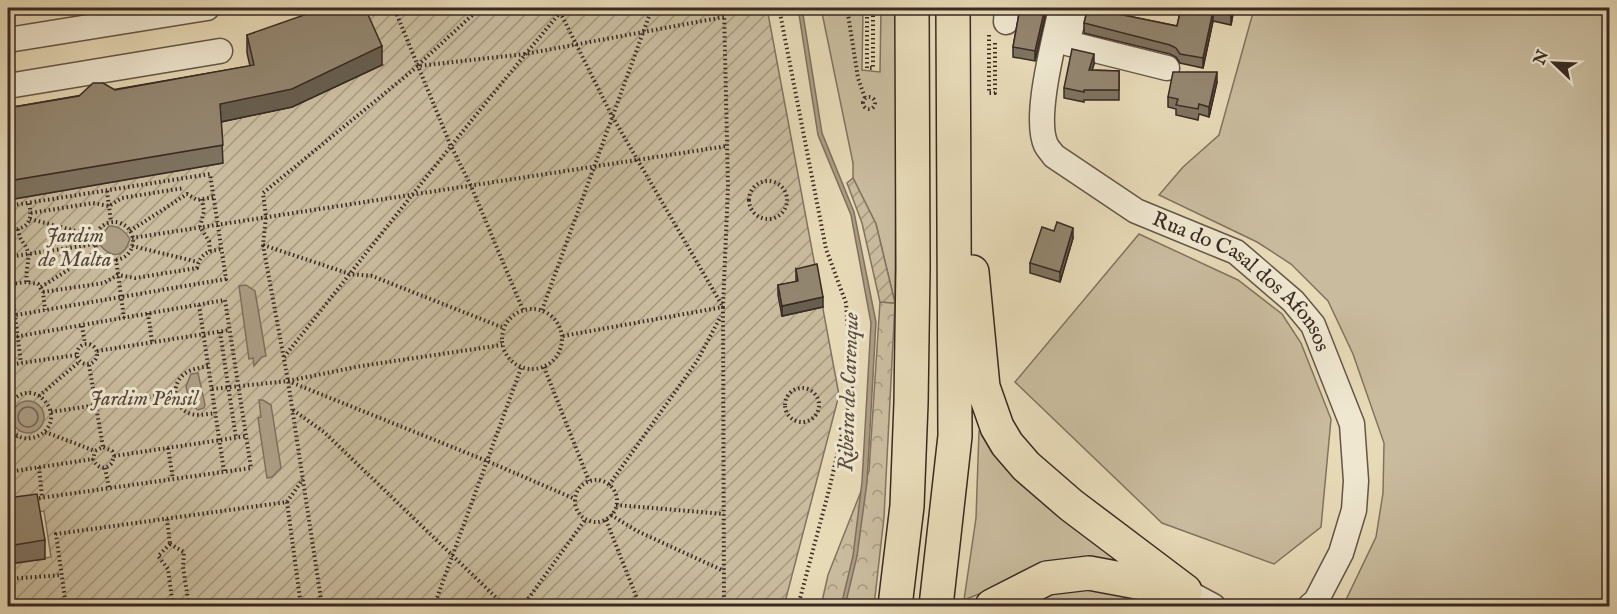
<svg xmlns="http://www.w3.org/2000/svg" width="1617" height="614" font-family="'IM FELL English',serif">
	<defs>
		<pattern id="forest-crowns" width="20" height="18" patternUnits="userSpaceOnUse" patternTransform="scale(1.5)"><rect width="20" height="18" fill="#c9bc9e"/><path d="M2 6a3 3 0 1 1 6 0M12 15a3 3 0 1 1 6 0" fill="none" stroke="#a49980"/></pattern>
		<pattern id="garden-furrows" width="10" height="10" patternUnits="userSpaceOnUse" patternTransform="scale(1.5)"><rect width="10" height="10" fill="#c9bc9e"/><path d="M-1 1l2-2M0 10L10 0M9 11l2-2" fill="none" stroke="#a49980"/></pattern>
	</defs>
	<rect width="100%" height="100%" fill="#e7dab7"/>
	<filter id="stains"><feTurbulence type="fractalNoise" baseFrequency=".00333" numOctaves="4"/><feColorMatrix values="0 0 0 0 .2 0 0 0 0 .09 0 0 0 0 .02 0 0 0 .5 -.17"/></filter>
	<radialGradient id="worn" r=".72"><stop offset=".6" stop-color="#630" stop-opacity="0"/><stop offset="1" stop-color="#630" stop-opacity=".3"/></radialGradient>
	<path fill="#c9bc9e" stroke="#817360" stroke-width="1.5" d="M821,8H863L862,70L880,72L881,8H897L895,303L876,224L853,178V163Z
		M1299,8H1609V606H1343L1376,537L1383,493L1384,443L1353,354L1328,301L1291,264L1257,242L1159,195L1183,167L1219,135L1254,9Z
		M1139,234L1238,280L1282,314L1301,343L1331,419L1321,527L1274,564L1162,523L1015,382Z
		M983,430L1136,562L1054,564L964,600L976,518L979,431Z
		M1122,586L1171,606H1015L1040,593Z"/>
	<path fill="url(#forest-crowns)" stroke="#817360" stroke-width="1.5" d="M880,302L895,303L884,517L874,606H821L828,575L869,471Z"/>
	<path fill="url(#garden-furrows)" stroke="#817360" stroke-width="1.5" d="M369,8H767L839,395L784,606H8V565L51,557L44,511L8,517V327L12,326L8,304V200L222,163L220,122Z
		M853,178L876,224L895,303L880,302L862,223L847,183Z"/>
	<path fill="#ac9e85" stroke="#7e705e" stroke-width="1.5" d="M798,8H802L822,133L854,212L876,322L867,482L857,556L845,606H841L853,556L862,482L871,323L851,215L818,135Z
		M109,226C118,225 126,232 130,239C124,258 112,259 100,245L101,236Z
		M246,285L255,291L266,356L262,357L254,366L253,358L249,359L239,286Z
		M198,373L205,405L204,408L198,410L190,404L186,386L191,374Z
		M259,400H263L271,405L281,468L272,477L267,478L258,418L261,417Z
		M12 417a16 16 0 1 1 32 0a16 16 0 1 1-32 0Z"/>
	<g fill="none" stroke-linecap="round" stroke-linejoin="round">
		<path stroke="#726454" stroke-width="1.5" d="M18 417a10 10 0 1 1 20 0a10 10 0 1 1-20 0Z"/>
		<g stroke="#645648" stroke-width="27">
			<g id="minor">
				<path id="s1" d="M1061,8C1055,39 1033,117 1046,145C1048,149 1052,153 1054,156L1136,211L1236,252L1293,301L1313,325L1352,424L1356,481L1354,510L1341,553L1316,601L1310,606"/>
				<path d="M1074,16L1067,43L1167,68"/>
				<path d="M1006,22L1007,8"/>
				<path d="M8,40L207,8"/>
				<path d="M8,86L220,51"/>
				<path d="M1185,591L1213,606"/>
			</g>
		</g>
		<g stroke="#392a23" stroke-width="36">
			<path id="highway" d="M972,272L983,387L997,427L1007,444L1026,466L1071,505L1185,591
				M895,606L907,506L911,403L913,268L912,8
				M936,606L955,436L953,8
				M992,606L1047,578L1089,573L1180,590"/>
		</g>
		<path stroke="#392a23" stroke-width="4" stroke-dasharray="1.5 3" stroke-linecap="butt" d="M409,8L397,15L450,144L471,186L523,310
			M558,8L612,116L723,307L724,606
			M779,8L826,249L846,303L852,391L829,490L798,606
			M847,8L858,78L865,98
			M867,8V68H873V8
			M989,35V93H995V41
			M418,65L480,8
			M863 103a6 6 0 1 1 12 0a6 6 0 1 1-12 0Z
			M749 200a19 19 0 1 1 38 0a19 19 0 1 1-38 0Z
			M107,191L111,222
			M202,199L204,211L200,227L209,241L210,251
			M8,206L210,174L226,279L16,315
			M31,213L93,203L109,206L122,198L184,188
			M30,219L95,236
			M95 241a19 19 0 1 1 38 0a19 19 0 1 1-38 0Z
			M18,229C20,243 25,242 28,252C30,261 25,270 27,282
			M8,231C28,228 33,223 29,203
			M130,231L187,194L197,200L214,197
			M132,238L727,146
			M263,245L350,274L372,276L504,328
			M132,246L198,262
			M8,257L95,244
			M116,259L124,318
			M8,260L21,363
			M11,284L27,282L38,284L43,292L45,310
			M41,287L98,251
			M43,292L104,283L118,275L135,278L197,268C200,253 209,251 222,249
			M199,305L224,471
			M502 339a30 30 0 1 1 60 0a30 30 0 1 1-60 0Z
			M542,310L652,8
			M148,313L152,342
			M82,326L85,344
			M220,332L236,438
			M563,336L723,307L728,187L724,8
			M8,338L225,300L251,468L33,499
			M77 354a10 10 0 1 1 20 0a10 10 0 1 1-20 0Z
			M97,351L230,330
			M284,357C377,240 468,122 564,8
			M8,365L76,355
			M89,365L103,447
			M208,366C199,368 189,369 182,376C170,388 175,409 191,414C199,416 208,414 215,413
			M544,367L589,481
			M288,381L487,461L575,499
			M785 405a17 17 0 1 1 34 0a17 17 0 1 1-34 0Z
			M212,389L288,381L361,366L502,345
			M39,396L79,362
			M8,407C13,399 20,392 31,393C39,394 45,400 49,407C61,434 20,452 8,425
			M293,410L324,432L505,606
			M51,412L175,393
			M45,432L95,451L103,447L112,451L114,456L112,463C105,471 97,468 93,459L95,451
			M8,448L17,436
			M168,448L173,479
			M114,456L247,436
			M39,467L42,497
			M105,468L109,488
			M8,472L93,459
			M575 501a21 21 0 1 1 42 0a21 21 0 1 1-42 0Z
			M609,485L697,361L721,316
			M287,502L301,606
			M616,505L724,514
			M611,515L637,531L724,571
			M167,519L170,544
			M606,520L640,606
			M170,544L184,552L183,567L189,606
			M170,544L158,556L168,569L173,606
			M8,579L62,575
			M66,606L56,534L287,502L303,479
			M322,606L288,381L263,245L266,217L263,193L418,66L525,54L724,17
			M434,606L521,368
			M523,606L585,520"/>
		<use href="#minor" stroke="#efe7d0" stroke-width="24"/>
		<use href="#highway" stroke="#e7dab7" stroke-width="33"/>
	</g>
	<path fill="#7e7360" stroke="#392a23" stroke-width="1.5" d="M1020,8H1047L1035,61L1013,57V47Z
		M1084,8H1105L1104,11L1177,26L1181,8H1234L1231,25L1213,21L1203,68L1180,63L1176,57L1170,54L1084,33V23L1087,11Z
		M247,35L382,65L292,107L221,122L223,163L8,200V108L250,66L247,53Z
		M1094,64L1092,70L1119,71V100H1084V102L1064,98V88Z
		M1217,82L1209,117L1199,114L1198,120L1176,115V109L1168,107V97Z
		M1073,238L1060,282L1030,273V263Z
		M796,269L823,307L782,316L778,295V285L796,282Z
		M8,286L12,308V326L8,327Z
		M8,498L45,540V559L8,564Z"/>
	<path fill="#675e4e" stroke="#392a23" stroke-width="1.5" d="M1045,8H1047L1035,61V51Z
		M1232,8H1234L1231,25V15Z
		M1213,11V21L1203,68V58Z
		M382,46V65L292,107L220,122V104Z
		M1094,54V64L1089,80V70Z
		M1217,72V82L1209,117V107Z
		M1073,228V238L1060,282V272Z
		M823,297V307L782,316V306Z"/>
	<path fill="#938670" stroke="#392a23" stroke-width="1.5" d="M324,8H365L382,46L292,89L220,104L223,145L8,181V108L79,96L93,83H103L115,90L254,65L247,35Z
		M1020,8H1045L1035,51L1013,47Z
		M1088,8H1103V11L1177,26L1181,8H1232L1231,15L1213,11L1203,58L1180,54L1176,48L1170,45L1084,23Z
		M1072,49L1094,54L1089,70L1119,71V90H1084V92L1064,88Z
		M1173,72H1217L1209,107L1199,104L1198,109L1176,105L1178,99L1168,97Z
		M1057,222L1073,228L1060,272L1030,263L1042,227L1054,231Z
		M817,264L823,297L782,306L778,285L798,281L796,269Z
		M8,286L12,308L8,309Z
		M37,494L45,540L8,546V498Z"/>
	<g text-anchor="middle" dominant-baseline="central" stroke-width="6" stroke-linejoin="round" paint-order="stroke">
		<g font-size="21" font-style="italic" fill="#56473c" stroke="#efe7d0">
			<text x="75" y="236">Jardim<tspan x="75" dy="24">de Malta</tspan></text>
			<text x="144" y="399">Jardim Pênsil</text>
		</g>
		<g font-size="21" fill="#392a23" stroke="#efe7d0">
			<text stroke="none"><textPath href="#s1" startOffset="382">Rua do Casal dos Afonsos</textPath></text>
		</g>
		<g font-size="22" font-style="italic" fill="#5c4d40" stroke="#efe7d0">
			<text transform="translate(849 392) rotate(-88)">Ribeira de Carenque</text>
		</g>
	</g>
	<rect width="1617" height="614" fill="none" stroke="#e7dab7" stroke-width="30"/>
	<rect x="9" y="9" width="1599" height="596" fill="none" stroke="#392a23" stroke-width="3"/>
	<rect x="15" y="15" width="1587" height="584" fill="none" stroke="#392a23" stroke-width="1.5"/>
	<g transform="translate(1554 63) rotate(293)" stroke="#efe7d0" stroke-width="4.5" paint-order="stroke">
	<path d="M0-4.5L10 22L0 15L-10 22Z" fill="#392a23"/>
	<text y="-9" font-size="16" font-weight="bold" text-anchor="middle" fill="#392a23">N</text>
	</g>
	<rect width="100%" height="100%" filter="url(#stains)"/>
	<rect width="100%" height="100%" fill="url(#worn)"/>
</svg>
